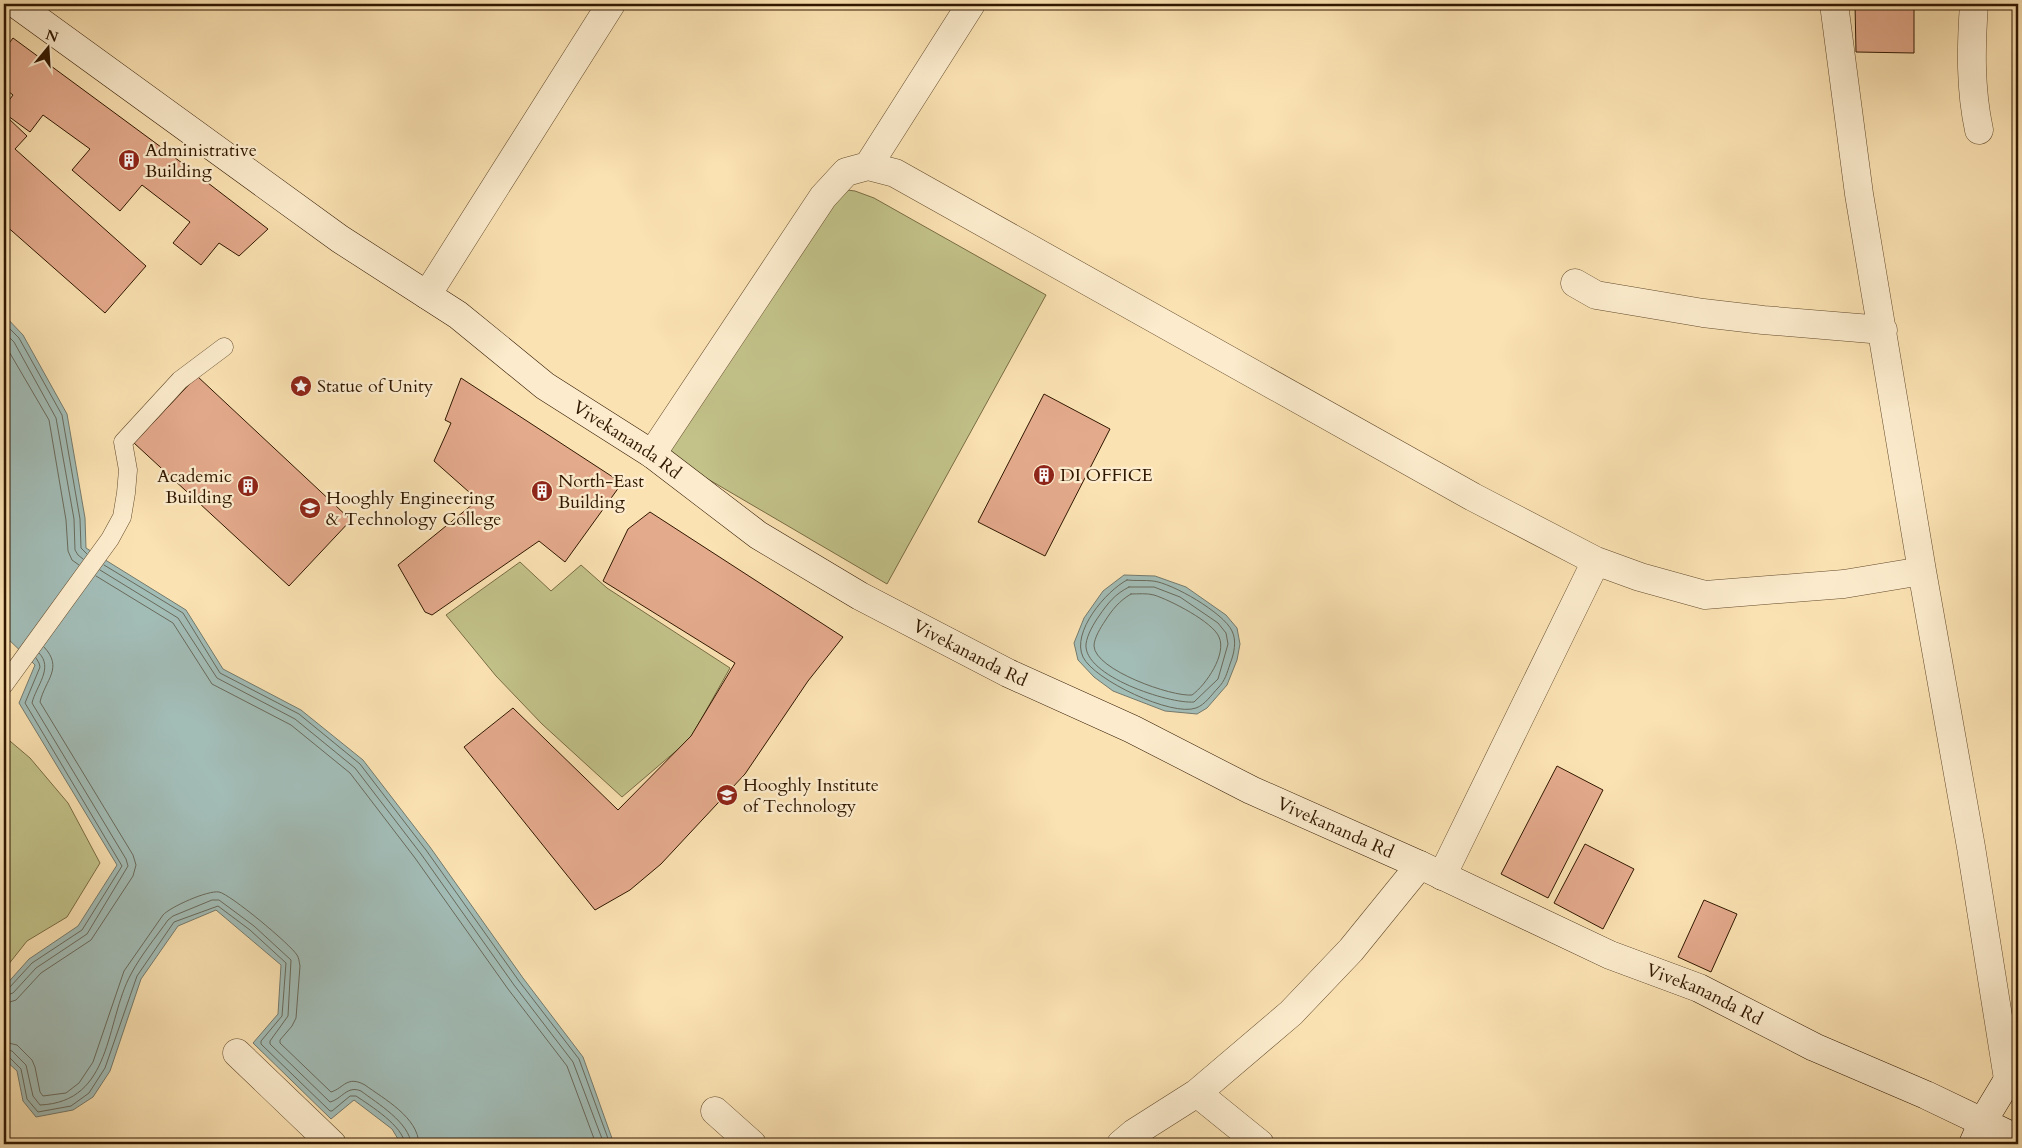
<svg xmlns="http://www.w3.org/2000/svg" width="2022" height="1148" font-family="Cardo,serif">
	<rect width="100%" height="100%" fill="#fbe2b2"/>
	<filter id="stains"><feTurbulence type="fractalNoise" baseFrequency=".004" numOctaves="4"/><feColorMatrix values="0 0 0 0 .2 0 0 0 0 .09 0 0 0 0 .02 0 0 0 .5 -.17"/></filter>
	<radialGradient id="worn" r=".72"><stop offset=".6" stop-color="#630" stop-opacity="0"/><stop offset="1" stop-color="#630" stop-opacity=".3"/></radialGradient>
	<path fill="#c2c289" stroke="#796c44" d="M847,190L855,191L874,198L1046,295L887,584L660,451L825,200Z
		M520,562L551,591L581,565L607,588L730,668L690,739L622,797L542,724L496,676L446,615Z
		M4,736L30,758L68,803L100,863L67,917L27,941L4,970Z"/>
	<path fill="#a2bcb6" stroke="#747a6d" d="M4,315L23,335L67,414L85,518L86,548L186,610L223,669L301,710L363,760L430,847L523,978L583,1057L614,1144H401L392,1129L354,1100L331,1119L253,1043L278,1014L281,965L216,910L178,926L141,979L110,1071L93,1097L73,1110L36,1117L23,1101L17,1071L4,1059V987L29,959L78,926L117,865L19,703L35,665L4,635Z
		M1124,575L1155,576L1186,587L1226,615L1237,628L1240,644L1237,660L1227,685L1207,708L1197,714L1165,711L1113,691L1094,677L1078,660L1074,643L1084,618L1103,591Z"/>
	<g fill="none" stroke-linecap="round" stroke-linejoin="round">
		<path stroke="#696a5b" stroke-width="1" d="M4,323L19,338L62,415L80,519L81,548L87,554
			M4,332L14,342L56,418L74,519L75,550L78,555L83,559
			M4,343L49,420L66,520L68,551L72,560L79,565
			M104,565L183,613L220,673L299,714L360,764L426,850L519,981L579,1059L610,1144
			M100,570L178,618L217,678L295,719L355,768L421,854L514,985L573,1062L604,1144
			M96,576L173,623L212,684L291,725L350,773L415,858L508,989L567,1066L596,1144
			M1127,580C1135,581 1145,580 1153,581C1172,583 1224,613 1232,631C1237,641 1234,654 1230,664C1227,673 1225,681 1218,688C1212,694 1205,705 1196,708C1172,717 1094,680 1083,657C1071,632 1106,591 1127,580Z
			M1129,587H1154L1180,597L1218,623L1226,633L1228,644L1218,679L1194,702C1169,704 1083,676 1086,644C1087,635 1094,623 1099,616C1108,603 1115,594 1129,587Z
			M1131,594C1138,594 1147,593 1154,595C1170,600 1213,622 1219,637C1227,654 1206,685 1192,695C1172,697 1095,670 1094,646C1094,638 1101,627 1105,621C1112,610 1119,601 1131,594Z
			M4,990L9,988L32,963L82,930L122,866L25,703L40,667L39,663L36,658
			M4,996L13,993L36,968L87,934L128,866L126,859L32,703C36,686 54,668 39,653
			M4,1004L16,1000L41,973L91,940L133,876L136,865L133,855L40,702C45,680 64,668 44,647
			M4,1042L17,1045L32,1060L35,1067L40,1092L43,1096L66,1093L79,1083L93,1062L124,971L163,915C170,907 208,890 219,892C230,894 290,944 297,955C299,958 299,961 300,966L296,1018L292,1026L280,1040V1043L331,1092C344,1088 347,1075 365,1085C384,1099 418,1117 419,1144
			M4,1049L12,1051L26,1065L33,1096L40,1105C113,1102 105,1022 131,974C141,955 156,937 168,920L173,916L212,900H219L254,926L291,960L288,1016L270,1041V1044L330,1102C342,1099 347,1085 361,1091C377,1103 410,1123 411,1144
			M4,1055L9,1057L21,1069L27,1099L38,1112L71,1106L89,1093L105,1068L137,976L174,922L218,906L250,930L286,963L282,1016L261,1041V1044L330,1111H332L350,1096H356C371,1106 403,1126 405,1144"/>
	</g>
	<path fill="#e4aa8c" stroke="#301700" d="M1855,4H1914V53L1856,52Z
		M13,38L165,150L268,229L239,256L219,243L201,265L173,243L190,222L142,185L120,211L72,170L90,149L43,115L30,132L4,113V107L13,95L4,88V50Z
		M7,117L27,136L15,149L146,266L105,313L4,224V119Z
		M197,376L351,520L289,586L134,443Z
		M461,378L622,483L565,562L539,541L432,615L425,612L398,565L478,500L434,461L451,423L445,420Z
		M1044,394L1110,429L1045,556L978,522Z
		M650,512L843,637L808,681L745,774L661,864L630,890L595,910L464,747L513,708L618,810L691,736L735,663L603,581L628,529Z
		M1557,766L1603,790L1548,898L1501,874Z
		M1585,844L1634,869L1603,929L1554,903Z
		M1704,900L1737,914L1711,972L1678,957Z"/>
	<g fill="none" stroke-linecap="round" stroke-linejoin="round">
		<g stroke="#634a2c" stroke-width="19">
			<path id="lane" d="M4,685L110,539L122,517L126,493L128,470L123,442L180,380L224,347"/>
		</g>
		<g stroke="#634a2c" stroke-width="29">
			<path id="street" d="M1834,4L1859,194L1922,571L1971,847L2008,1079
				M1974,4C1971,47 1970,88 1979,130
				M868,166L971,4
				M1575,283L1596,295L1703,313L1763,320L1883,330
				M427,295L611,4
				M652,454L823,197L846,172L868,166L895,173L1473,497L1596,561L1640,577L1705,595L1844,584L1922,571
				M1442,876L1596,561
				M237,1053L332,1144
				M1197,1093L1260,1144
				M715,1111L752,1144
				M1121,1144L1134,1133L1197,1093L1291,1013L1351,950L1420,865"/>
		</g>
		<g stroke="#301700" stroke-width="29">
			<g id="secondary">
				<path id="s1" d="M16,4L340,239L458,315L545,386L652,454L758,535L860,596L1008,673L1132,729L1251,790L1420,865L1610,955L1699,988L1814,1047L1926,1095L2018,1139"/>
				<path d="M1973,1144L1983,1121L2018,1063"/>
			</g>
		</g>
		<use href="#lane" stroke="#fceccd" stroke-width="18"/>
		<use href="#street" stroke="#fceccd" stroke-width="28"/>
		<use href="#secondary" stroke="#fceccd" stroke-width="28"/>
	</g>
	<defs>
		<g id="building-disc" transform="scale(1.125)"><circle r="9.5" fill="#8f2418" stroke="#fceccd"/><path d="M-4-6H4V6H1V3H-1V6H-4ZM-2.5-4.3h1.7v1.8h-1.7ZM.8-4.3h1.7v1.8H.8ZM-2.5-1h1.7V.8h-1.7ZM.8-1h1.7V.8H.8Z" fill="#fff"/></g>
		<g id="sight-disc" transform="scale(1.125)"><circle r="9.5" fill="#8f2418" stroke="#fceccd"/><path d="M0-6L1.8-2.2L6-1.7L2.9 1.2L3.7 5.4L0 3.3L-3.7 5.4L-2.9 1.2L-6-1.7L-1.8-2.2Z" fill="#fff"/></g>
		<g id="university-disc" transform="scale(1.125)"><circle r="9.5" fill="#8f2418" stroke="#fceccd"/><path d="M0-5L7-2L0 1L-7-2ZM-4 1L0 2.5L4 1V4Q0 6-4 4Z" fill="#fff"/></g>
	</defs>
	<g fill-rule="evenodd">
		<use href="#building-disc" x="129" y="160"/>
		<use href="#sight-disc" x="301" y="386"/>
		<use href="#building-disc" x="1044" y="475"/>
		<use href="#building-disc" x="248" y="486"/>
		<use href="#building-disc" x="542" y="491"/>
		<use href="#university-disc" x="310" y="508"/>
		<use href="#university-disc" x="727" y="795"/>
	</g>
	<g text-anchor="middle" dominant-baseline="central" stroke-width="4.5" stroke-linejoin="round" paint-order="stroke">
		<g font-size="18" fill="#301700" stroke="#fceccd" text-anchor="start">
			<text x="145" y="150">Administrative<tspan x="145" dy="21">Building</tspan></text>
			<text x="317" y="386">Statue of Unity</text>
			<text x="1060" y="475">DI OFFICE</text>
			<text x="232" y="476" text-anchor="end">Academic<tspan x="232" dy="21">Building</tspan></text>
			<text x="558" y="481">North-East<tspan x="558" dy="21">Building</tspan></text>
			<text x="326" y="498">Hooghly Engineering<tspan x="326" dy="21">&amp; Technology College</tspan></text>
			<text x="743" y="785">Hooghly Institute<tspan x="743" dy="21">of Technology</tspan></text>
		</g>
		<g font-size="18" fill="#301700" stroke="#fceccd">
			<text stroke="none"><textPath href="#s1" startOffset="751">Vivekananda Rd</textPath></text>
			<text stroke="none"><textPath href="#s1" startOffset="1156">Vivekananda Rd</textPath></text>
			<text stroke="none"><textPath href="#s1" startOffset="1561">Vivekananda Rd</textPath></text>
			<text stroke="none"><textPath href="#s1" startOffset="1966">Vivekananda Rd</textPath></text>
		</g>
	</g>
	<rect width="2022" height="1148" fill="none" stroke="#fbe2b2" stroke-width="20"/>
	<rect x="5" y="5" width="2012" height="1138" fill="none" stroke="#301700" stroke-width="2.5"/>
	<rect x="10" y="10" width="2002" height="1128" fill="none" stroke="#301700"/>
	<g transform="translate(48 48) rotate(18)" stroke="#fceccd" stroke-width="4" paint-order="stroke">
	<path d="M0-4L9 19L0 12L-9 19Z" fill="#301700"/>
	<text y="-8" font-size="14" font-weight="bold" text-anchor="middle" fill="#301700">N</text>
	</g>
	<rect width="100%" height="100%" filter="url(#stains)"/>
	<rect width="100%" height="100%" fill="url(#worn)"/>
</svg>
